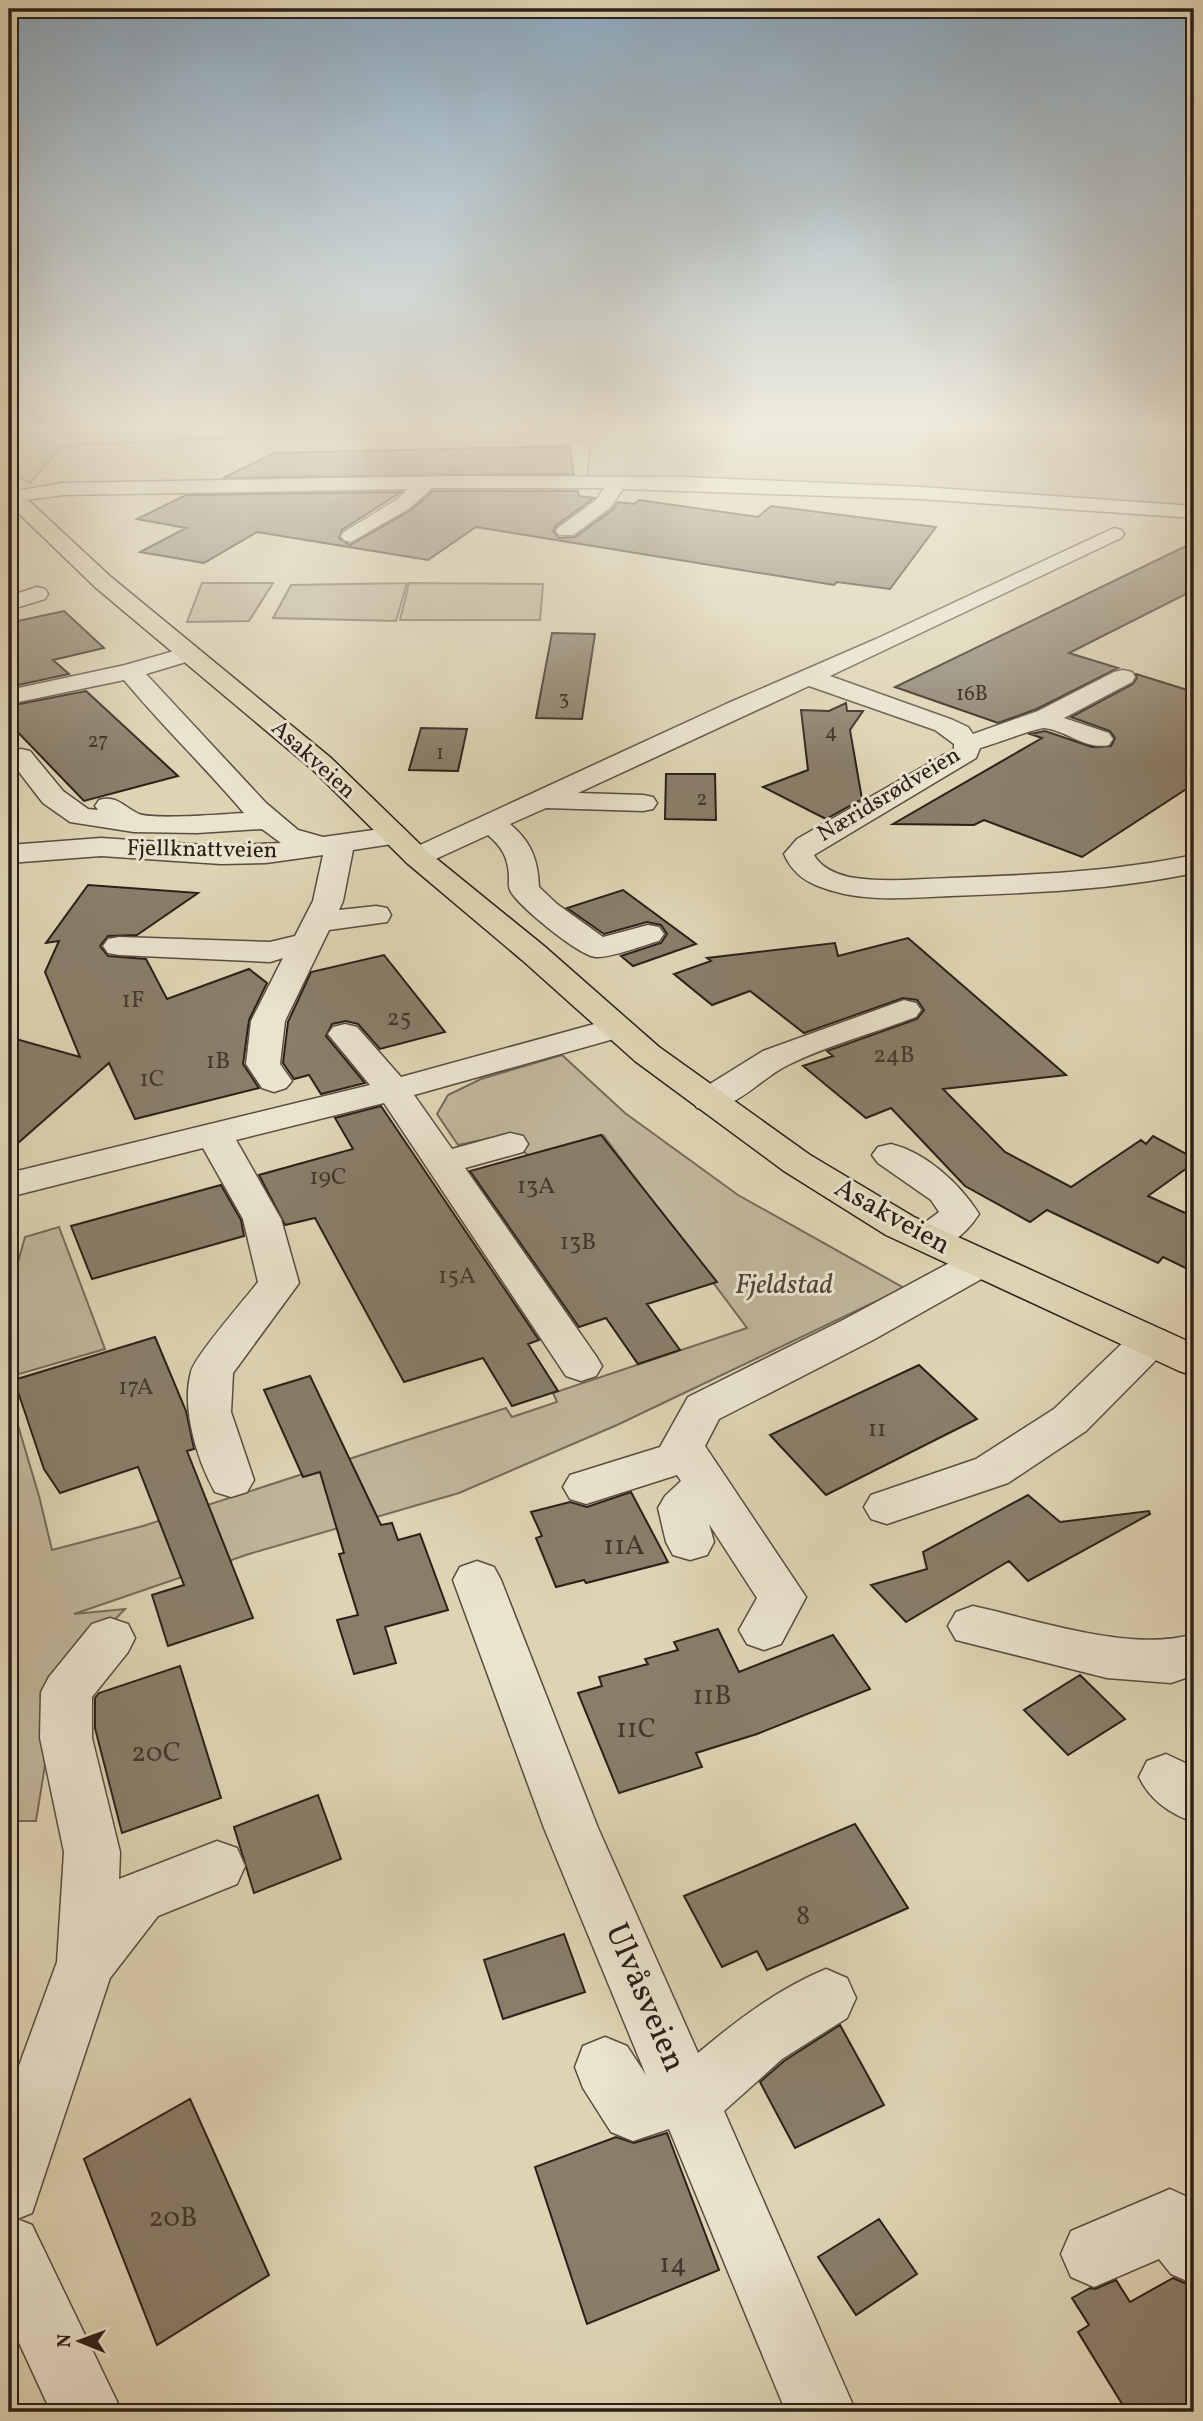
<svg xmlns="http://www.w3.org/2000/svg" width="1203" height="2421" font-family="Vollkorn,serif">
	<rect width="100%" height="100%" fill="#ded4b4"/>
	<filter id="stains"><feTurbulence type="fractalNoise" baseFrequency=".00286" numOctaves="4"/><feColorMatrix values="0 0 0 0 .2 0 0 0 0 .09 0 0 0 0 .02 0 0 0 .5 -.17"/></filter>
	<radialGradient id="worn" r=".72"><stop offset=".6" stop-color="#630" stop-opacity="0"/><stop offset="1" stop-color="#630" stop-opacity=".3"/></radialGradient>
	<path fill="#c0b59a" stroke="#766a5a" stroke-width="2" d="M284,424H654L763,433L1028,436L1080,432L1088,424H1189L1194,427V506L924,488L587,478L590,450L564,427L432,430L61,446L30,483L9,473V433Z
		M202,583H273L249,621L187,622Z
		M407,583L396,621L273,618L291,585Z
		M409,583L543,584L540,620H400Z
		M562,1055L625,1113L738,1195L904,1288L617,1425L459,1493L249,1554L74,1614L125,1609L59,1678L36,1821H9V1395L39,1496L52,1550L143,1526L506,1408L512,1417L557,1402L553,1393L747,1328L603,1135L528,1156L509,1134L458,1145L437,1114L448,1095L481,1079Z
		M59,1227L105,1349L9,1377V1294L25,1237Z"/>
	<path fill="#897e6a" stroke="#2c201a" stroke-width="2" d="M569,446L574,474L223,478L274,453Z
		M433,491H578L579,496L594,498L557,525L553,531L559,538L575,537L612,510L618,502L634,504L639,500L758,517L771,506L936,527L890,589L837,582L834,585L476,527L428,560L257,532L204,563L140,552L186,528L137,519L186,495L401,492L342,530L339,538L350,545L411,510Z
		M1194,542V590L1069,653L1118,668L1037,709L998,723L895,687Z
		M64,611L104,648L53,660L69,674L9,687V618L13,622Z
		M552,633L595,634L582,719L536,718Z
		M1136,674L1194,692V784L1082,857L984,820L974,825L893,824L1042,738L1030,734L1045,731L1092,747L1111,746L1115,738L1110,731L1071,717L1133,684L1137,678Z
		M86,691L178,776L84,801L9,723V706Z
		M846,703L847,711H863L850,730L862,799L826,819L763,787L808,770L801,710L829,711Z
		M421,728L467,729L458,771L409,770Z
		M666,774H715L716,820L665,819Z
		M88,885L198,893L137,935L108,936L100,946L108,956L146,959L167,999L249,969L267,983L249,1020L243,1064L259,1088L135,1119L109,1063L9,1151V1037L80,1057L45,972L59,941L46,943Z
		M623,890L696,944L633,966L621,956L661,943L667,934L661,925L647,922L604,934L567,908Z
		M908,938L1066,1075L943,1089L1005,1152L1071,1187L1141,1140L1146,1144L1153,1136L1194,1158V1163L1148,1196L1194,1217V1272L1163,1257L1158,1263L1047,1210L1030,1222L965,1186L891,1108L866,1118L803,1066L833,1056L827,1051L917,1019L924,1010L917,1000L903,998L804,1033L750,991L712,1005L674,974L711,961L707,958L835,943L838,956Z
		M384,955L445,1032L380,1049L358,1024L346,1021L332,1024L326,1036L365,1083L321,1094L309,1075L294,1079L283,1063L288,1022L311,972Z
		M381,1106L539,1340L528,1344L558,1391L512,1406L483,1358L404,1382L315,1218L285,1225L259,1175L353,1149L335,1118Z
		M601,1135L717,1282L647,1304L680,1350L638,1364L606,1318L579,1327L470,1171Z
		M221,1185L241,1220L244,1236L92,1279L71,1226Z
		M155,1337L186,1411L194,1449L187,1451L253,1618L168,1646L152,1595L184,1585L138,1467L60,1493L44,1469L14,1380Z
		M919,1365L977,1419L826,1495L770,1435Z
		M310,1376L381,1525L392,1523L398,1540L420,1534L448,1610L385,1627L396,1663L354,1674L337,1620L358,1615L339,1554L344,1553L320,1472L303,1477L264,1390Z
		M631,1492L668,1562L586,1583L584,1580L556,1587L536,1538L542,1536L531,1512L570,1502L587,1507Z
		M1028,1495L1060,1522L1149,1511L1150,1514L1028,1581L1009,1561L906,1622L871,1585L927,1569L923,1552Z
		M718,1629L739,1672L833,1635L870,1689L757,1734L696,1753L702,1767L619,1793L578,1693L602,1686L599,1677L648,1664L645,1659L678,1650L674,1642Z
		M180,1666L221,1798L122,1833L95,1728V1698L99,1693Z
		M1080,1675L1125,1719L1068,1755L1024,1710Z
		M318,1795L341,1859L254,1893L234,1827Z
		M855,1824L908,1908L767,1970L757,1951L722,1967L684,1896Z
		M564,1934L585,1992L503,2019L484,1960Z
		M840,2025L884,2105L795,2148L760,2082L784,2061Z
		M190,2099L269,2275L157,2345L84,2159Z
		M667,2133L719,2270L587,2324L535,2167L616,2137L634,2143Z
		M879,2219L917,2274L856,2315L818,2257Z
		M1173,2278L1194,2287V2412H1127L1078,2332L1089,2325L1072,2298L1090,2288L1095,2289L1116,2280L1130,2302Z"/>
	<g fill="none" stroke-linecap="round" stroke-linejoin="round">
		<g stroke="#584d40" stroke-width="3">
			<path id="minor" d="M456,476L682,477L921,487L1194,506V518L921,499L623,489L610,508L573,535H559L556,531L559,527L596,500L604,488H432L410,508L351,542L344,540L341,536L344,532L396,500L408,489L63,495L9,502V492L63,483Z
				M1114,528L1121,530L1124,534L1121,538L830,676L953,720L968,727L973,734L1038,711L1114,672L1123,670L1132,672L1135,677L1132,682L1064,718L1109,733L1113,739L1109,745C1086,750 1067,731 1045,728C1037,727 993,745 980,748L976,758L814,855C820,867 836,874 849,877C882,883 917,879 950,878C1032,875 1113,872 1194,855V873C1113,890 1032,893 950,896C906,898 860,903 818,886C802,880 791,870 784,854L797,839L954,749V744L935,730L809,686L578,793L643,795L653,797L657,803L653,809L643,811L546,808L510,824C531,842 538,859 539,887L557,904L603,937L648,925L659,927L664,934L659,941C643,945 612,958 596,957C579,956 520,907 511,892C508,887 509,882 509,876C508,857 502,847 488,835L427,863L417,866L407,863L402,857L407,851L726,704L876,639Z
				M37,587L45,589L48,594L45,599L9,610V596Z
				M188,647L196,649L200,654L196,659L146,674L266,803L298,830L323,837L395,827L405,830L409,836L405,842L353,850L343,901L339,910L376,906L387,908L391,915L387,922L329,930L285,1021L280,1064L292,1081L286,1088L274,1092L262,1088L246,1064L251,1021L283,958L270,962L119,955L108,953L103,946L108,939L119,937L270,942L295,936L313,901L323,855L266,863L221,864L101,856L9,863V845L101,838L221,846L281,843L262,829L197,833L134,832L70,822L43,803L9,759L12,751L21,749L30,751L63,791L88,809L98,810L95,806L99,800C118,795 123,807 139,814C154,820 224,814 244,813C205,767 162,726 124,680L9,704V690L125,665Z
				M904,1000L916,1003L921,1010L916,1017C874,1033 828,1045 788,1065C759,1079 731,1116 697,1108L692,1100L697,1092L763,1051Z
				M616,1018L628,1021L633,1028L628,1035L414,1095L452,1149L510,1133L523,1136L528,1144L523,1152L465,1168L596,1356L602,1366L596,1376L581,1381L566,1376L384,1103L236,1140L281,1219L299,1283L233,1373L231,1412L254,1480L247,1492L231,1497L215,1492C197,1460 181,1408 191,1372C195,1356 245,1299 258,1282L243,1219L203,1148L9,1197V1173L370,1085L328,1034L333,1027L345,1024L357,1027L401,1077Z
				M891,1144C927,1153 960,1184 979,1214C965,1236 941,1255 915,1248L909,1239L915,1230L939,1212L931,1200L878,1163L872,1155L878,1147Z
				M980,1250L994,1254L1000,1263L994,1272L873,1340L719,1419L705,1446L806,1597L781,1644L764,1650L747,1644L739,1630L757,1598L709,1524L714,1542L707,1555L690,1560L673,1555L666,1542L658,1508L665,1496L681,1481L677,1475L586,1504L570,1499L563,1487L570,1475L660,1447L688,1397L843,1320L966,1254Z
				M1150,1327L1165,1331L1171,1341L1165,1351L1086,1431L1008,1483L887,1524L871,1519L864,1507L871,1495L976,1459L1054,1409L1135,1331Z
				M477,1561L494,1567L501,1580L598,1828L698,2053C737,2020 778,1989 826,1969L847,1978L856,1998L847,2018L782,2059L724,2111L856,2412H786L669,2129L633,2141L611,2132L583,2088L575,2067L583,2046L605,2037L627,2046L646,2075L544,1828L453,1580L460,1567Z
				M973,1606C1037,1620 1132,1653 1194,1634V1675L1171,1683L1107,1678L956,1640L948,1626L956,1612Z
				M110,1618L128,1624L135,1638L128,1652L92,1697V1738L120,1852L119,1879L217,1841L237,1848L245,1866L237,1884L158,1916L110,1978L32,2213L17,2219L32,2225L122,2412H51L9,2321V2093L57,1962L64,1852L40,1738L41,1692L49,1677L92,1624Z
				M1166,1754L1194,1767V1822C1170,1814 1150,1800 1139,1777L1147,1761Z
				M1170,2189L1194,2200V2284L1171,2274L1159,2259L1094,2287L1071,2277L1061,2254L1071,2231Z"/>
		</g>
		<g stroke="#2c201a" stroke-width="3">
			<path id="major" d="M9,487L16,489L111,577L331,758L427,851L544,946L659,1047L810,1155L914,1217L1194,1344V1376L1179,1371L886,1235L784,1171L635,1061L522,960L407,863L313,770L95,587L9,504Z"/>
		</g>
		<use href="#minor" fill="#eae3ce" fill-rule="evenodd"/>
		<use href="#major" fill="#ded4b4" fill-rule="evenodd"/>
	</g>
	<linearGradient id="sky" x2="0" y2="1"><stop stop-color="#8ba8be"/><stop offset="0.56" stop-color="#f0ecdd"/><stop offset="1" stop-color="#f0ecdd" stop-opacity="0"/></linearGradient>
	<rect width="1203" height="763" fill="url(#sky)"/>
	<g text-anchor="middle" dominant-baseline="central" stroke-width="6" stroke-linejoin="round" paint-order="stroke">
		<g font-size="21" fill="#43382e">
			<text x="972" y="694">16B</text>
			<text x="564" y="698">3</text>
			<text x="831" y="732">4</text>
			<text x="98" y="741">27</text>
			<text x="440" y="753">1</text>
			<text x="702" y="799">2</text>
		</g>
		<g font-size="23" fill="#2c201a" stroke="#eae3ce">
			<text transform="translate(313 760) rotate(42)">Asakveien</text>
			<text transform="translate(889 795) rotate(-31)">Næridsrødveien</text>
			<text transform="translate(202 850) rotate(1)">Fjellknattveien</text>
		</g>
		<g font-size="24" fill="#43382e">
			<text x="133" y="1001">1F</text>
			<text x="399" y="1019">25</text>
			<text x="894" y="1056">24B</text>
			<text x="218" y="1062">1B</text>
			<text x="152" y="1080">1C</text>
			<text x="328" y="1178">19C</text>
			<text x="536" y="1187">13A</text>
			<text x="578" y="1243">13B</text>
			<text x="457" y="1277">15A</text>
			<text x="136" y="1388">17A</text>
			<text x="877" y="1430">11</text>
		</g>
		<g font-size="28" fill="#2c201a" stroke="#eae3ce">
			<text transform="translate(892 1217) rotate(29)">Asakveien</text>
		</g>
		<g font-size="28" font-style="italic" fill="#51453a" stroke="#eae3ce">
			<text x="784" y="1285">Fjeldstad</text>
		</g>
		<g font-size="28" fill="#43382e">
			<text x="624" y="1546">11A</text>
			<text x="712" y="1696">11B</text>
			<text x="636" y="1729">11C</text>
			<text x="156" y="1753">20C</text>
			<text x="803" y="1916">8</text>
			<text x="173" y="2218">20B</text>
			<text x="673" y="2264">14</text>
		</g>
		<g font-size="33" fill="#2c201a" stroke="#eae3ce">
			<text transform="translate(644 1998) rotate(67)">Ulvåsveien</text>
		</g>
	</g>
	<rect width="1203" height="2421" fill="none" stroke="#ded4b4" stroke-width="35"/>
	<rect x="10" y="10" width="1182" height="2400" fill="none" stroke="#2c201a" stroke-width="3.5"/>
	<rect x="18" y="18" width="1168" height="2386" fill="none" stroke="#2c201a" stroke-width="2"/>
	<g transform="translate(80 2341) rotate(271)" stroke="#eae3ce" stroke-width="5" paint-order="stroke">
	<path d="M0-5L12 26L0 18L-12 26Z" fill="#2c201a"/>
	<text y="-10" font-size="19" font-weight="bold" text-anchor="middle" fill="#2c201a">N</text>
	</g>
	<rect width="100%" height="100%" filter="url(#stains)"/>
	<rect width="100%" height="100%" fill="url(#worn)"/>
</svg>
